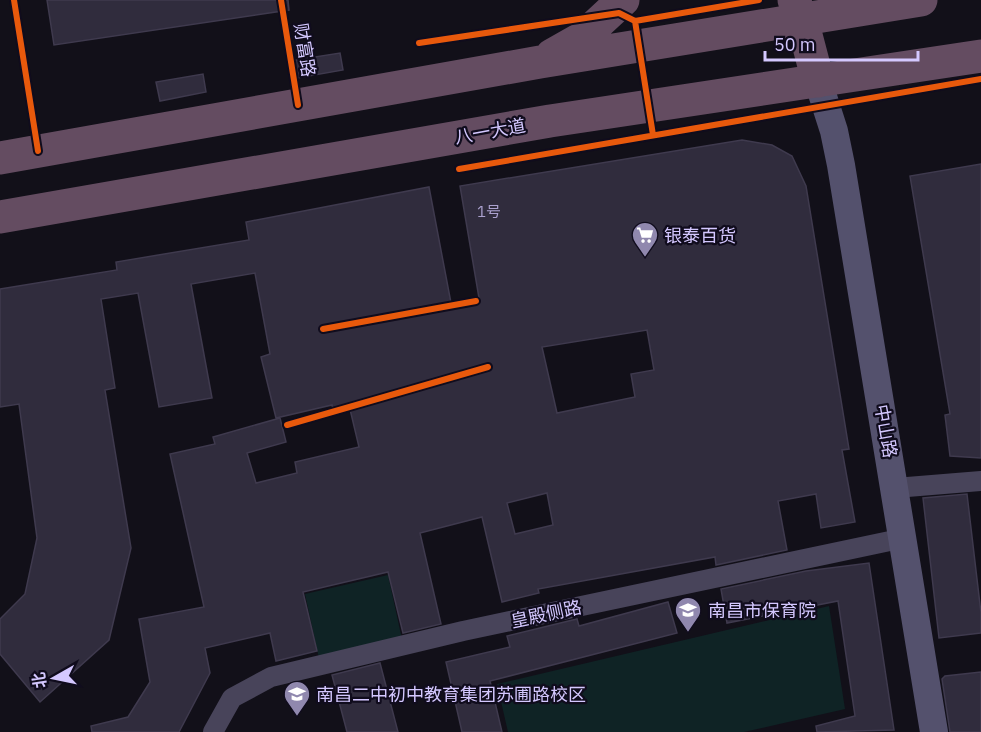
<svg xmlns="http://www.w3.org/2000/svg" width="981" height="732" font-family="'IBM Plex Sans','Noto Sans SC',sans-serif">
	<rect width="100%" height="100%" fill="#121019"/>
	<path fill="#0f2325" d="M388,575L403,644L320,663L305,594Z
		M829,606L845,709L744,732H508L497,684Z"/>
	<path fill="#302c3d" stroke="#3f3a4e" stroke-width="1.5" fill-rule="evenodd" d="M47,0H288L289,10L54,45Z
		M340,53L343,70L292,79L289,61Z
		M203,74L206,92L160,101L156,82Z
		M742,140L772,145L792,156L806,186L849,449L842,450L855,522L821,528L816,494L778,501L787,550L716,565L715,557L538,589L539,593L502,602L482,517L420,533L441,624L403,633L388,572L303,592L317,651L276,661L270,633L205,648L210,673L179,732H92L91,726L128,717L150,682L139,619L204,607L170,454L215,444L213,437L280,418L286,442L247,453L256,483L297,473L295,462L359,447L349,405L333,409L332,405L276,418L261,357L270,354L255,273L191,284L212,398L159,407L138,293L101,299L115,388L105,390L131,548L109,640L40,702L0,654V619L25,594L37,538L19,404L0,407V289L117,270L116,262L249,240L246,222L429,187L451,303L479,298L460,186ZM647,330L654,370L631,374L635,397L557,413L542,347ZM547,493L553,525L515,534L507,503Z
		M981,164V458L950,456L945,415L950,414L910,176Z
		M967,494L981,613V633L939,638L923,498Z
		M869,563L894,730L817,732L816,726L855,716L838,601L727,623L721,589L806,571Z
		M668,602L677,633L490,681L502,732H462L446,662L510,647L507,636L577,619L579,626Z
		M380,663L398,732H347L332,675Z
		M981,672V732H950L942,679L945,676Z"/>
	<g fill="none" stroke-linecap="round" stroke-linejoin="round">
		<path stroke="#48445a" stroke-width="20" d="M895,488L981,481
			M213,732L232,698L271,677L463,631L904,538"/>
		<path stroke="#54516d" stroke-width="28" d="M818,81L834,131L841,165L934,732"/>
		<path stroke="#644c61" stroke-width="33" d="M794,0L802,20L818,81
			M552,55L582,38L623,0
			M0,158L540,62L921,0
			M0,217L550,121L981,56"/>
		<g stroke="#100c1d" stroke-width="10">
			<path id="cycleway" d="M14,0L38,151
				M281,0L298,105
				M635,21L759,0
				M635,21L653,135
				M419,43L619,13L635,21
				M459,169L981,79
				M323,329L476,301
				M287,425L488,367"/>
		</g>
		<use href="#cycleway" stroke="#e8590c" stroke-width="6"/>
	</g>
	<defs>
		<g id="supermarket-pin" transform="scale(1.35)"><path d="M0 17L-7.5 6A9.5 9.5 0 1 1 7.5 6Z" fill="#9088ae" stroke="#100c1d"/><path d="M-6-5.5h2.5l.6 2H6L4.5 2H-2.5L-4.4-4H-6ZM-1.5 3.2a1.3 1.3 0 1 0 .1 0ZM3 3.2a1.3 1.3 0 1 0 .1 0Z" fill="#fff"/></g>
		<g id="school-pin" transform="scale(1.35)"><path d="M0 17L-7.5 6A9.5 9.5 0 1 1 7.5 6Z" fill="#9088ae" stroke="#100c1d"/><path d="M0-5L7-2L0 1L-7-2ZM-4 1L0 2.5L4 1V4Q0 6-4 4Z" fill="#fff"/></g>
	</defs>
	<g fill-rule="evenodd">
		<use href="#supermarket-pin" x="645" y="235"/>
		<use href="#school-pin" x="688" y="610"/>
		<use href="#school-pin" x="297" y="694"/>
	</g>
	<g text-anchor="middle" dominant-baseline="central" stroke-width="4.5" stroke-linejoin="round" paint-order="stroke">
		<g font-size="15" fill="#aba1ce">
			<text x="489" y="211">1号</text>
		</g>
		<g font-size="18" fill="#d4c8ff" stroke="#100c1d">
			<text transform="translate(305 50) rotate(81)">财富路</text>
			<text transform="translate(490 131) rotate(-10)">八一大道</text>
			<text transform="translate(886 431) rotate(80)">中山路</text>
			<text transform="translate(546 614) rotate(-12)">皇殿侧路</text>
		</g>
		<g font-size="18" fill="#d4c8ff" stroke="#100c1d" text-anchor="start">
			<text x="664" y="235">银泰百货</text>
			<text x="708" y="610">南昌市保育院</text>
			<text x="316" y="694">南昌二中初中教育集团苏圃路校区</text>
		</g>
	</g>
	<g transform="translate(54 678) rotate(261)" stroke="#100c1d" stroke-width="4.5" paint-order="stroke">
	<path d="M0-4.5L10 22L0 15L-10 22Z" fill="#d4c8ff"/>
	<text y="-9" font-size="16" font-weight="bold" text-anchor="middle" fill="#d4c8ff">北</text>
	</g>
	<path d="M765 51v9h153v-9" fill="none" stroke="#d4c8ff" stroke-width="3"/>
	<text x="774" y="51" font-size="18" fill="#d4c8ff" stroke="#100c1d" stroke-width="4.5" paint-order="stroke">50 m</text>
</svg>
